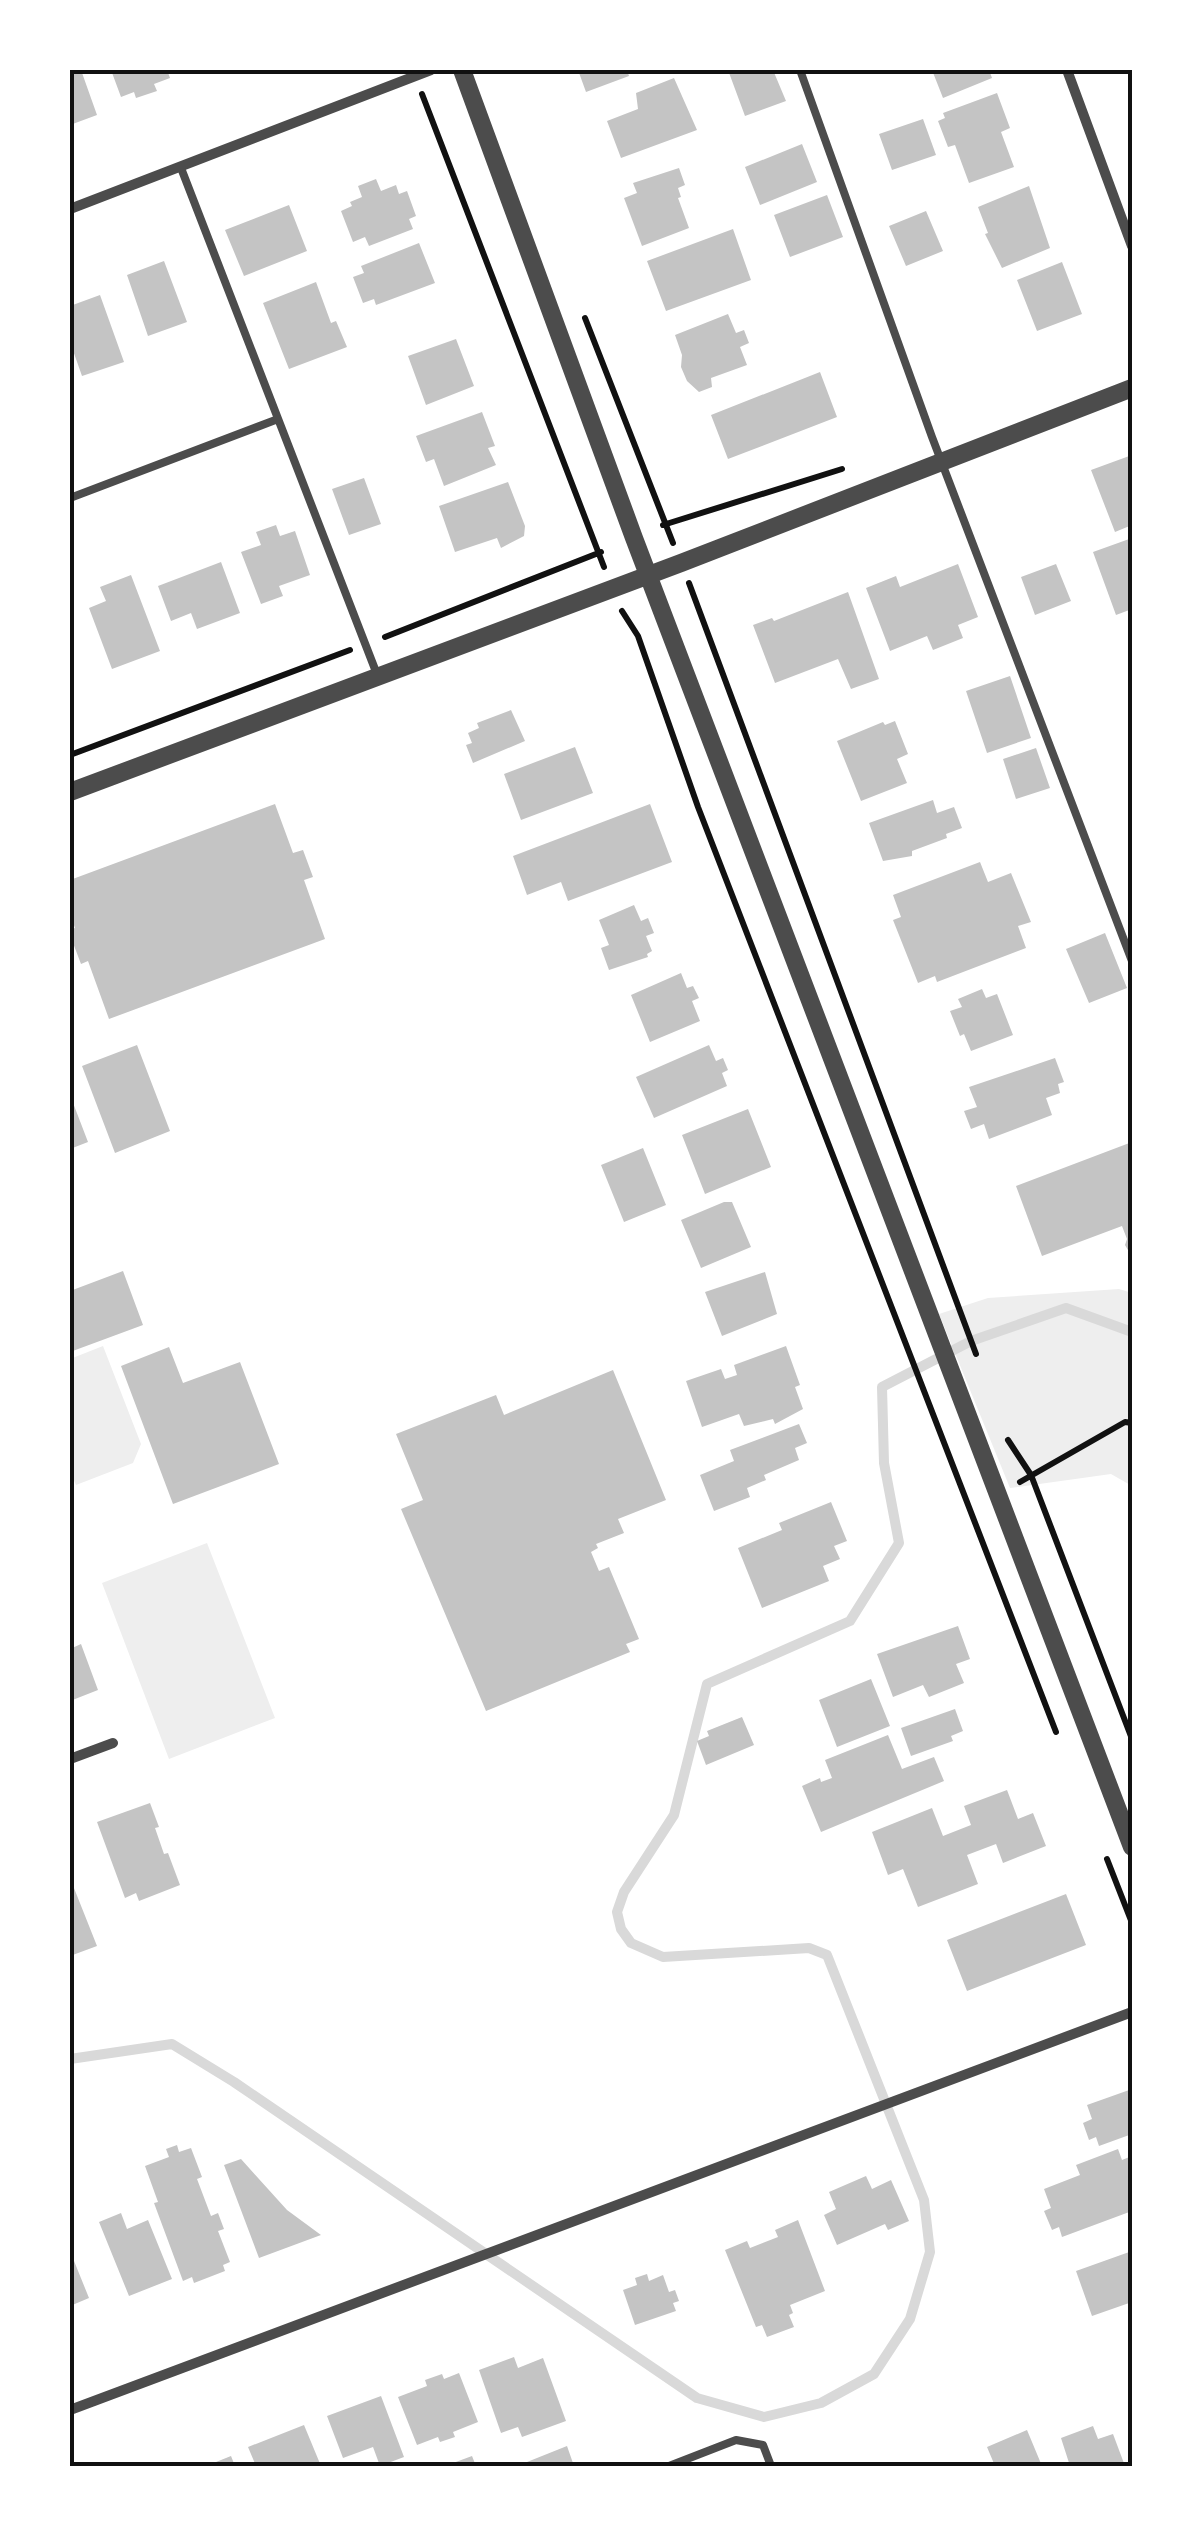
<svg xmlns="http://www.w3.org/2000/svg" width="1202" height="2536" font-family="Poppins,sans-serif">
	<rect width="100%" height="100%" fill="#fff"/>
	<path fill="#eee" d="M1119,1289L1132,1293V1486L1111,1474L1010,1488L939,1314L988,1298Z
		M103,1346L141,1444L133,1463L76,1485L70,1471V1359Z
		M207,1543L275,1718L169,1759L102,1583Z"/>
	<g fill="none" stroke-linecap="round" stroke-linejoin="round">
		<path stroke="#d9d9d9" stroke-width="10" d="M70,2059L172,2044L234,2082L697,2398L764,2417L821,2403L874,2374L910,2319L930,2252L924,2200L827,1955L809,1948L663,1957L631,1943L621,1929L617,1912L624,1892L674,1815L707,1684L850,1621L899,1543L884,1463L882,1387L971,1341L1066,1308L1132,1332"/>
	</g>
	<path fill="#c4c4c4" d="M70,70H81L97,115L70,125Z
		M111,70H167L170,78L154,84L157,91L136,98L134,92L121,97Z
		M578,70H627L629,76L586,92Z
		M728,70H773L786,101L745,116Z
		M932,70H989L992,78L943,98Z
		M674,78L697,130L621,158L607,121L638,109L636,93Z
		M997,93L1010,128L1001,132L1014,167L969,183L955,145L948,147L938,121L945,118L943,113Z
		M923,119L936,155L892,170L879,134Z
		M802,144L817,182L760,205L745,167Z
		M679,168L685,185L678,188L681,197L678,198L689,228L642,246L624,198L637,193L633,183Z
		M376,179L381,191L396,185L399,194L407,191L416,216L409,219L413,229L369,246L365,237L353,242L341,211L352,206L350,202L362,197L358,186Z
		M1029,186L1050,248L1002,268L985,234L988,233L978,207Z
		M827,195L843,237L790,257L774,215Z
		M289,205L307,251L244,276L225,230Z
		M926,211L943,251L906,266L889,226Z
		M733,229L751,280L666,311L647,261Z
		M419,243L435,283L376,305L374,299L363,303L353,277L364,273L361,266Z
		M164,261L187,322L148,336L127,275Z
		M1062,262L1082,314L1037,331L1017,280Z
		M316,282L331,323L336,321L347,347L289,369L263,303Z
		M100,295L124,362L82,376L70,342V306Z
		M728,314L736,333L744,330L749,343L740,347L747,365L711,378L712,387L699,392L687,381L681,367L682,355L675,335Z
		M456,339L474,386L426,405L408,356Z
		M820,372L837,417L728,459L711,415Z
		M482,412L495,446L488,448L496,465L444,486L434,459L426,462L416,436Z
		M1132,455V525L1115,532L1091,470Z
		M364,478L381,524L349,535L332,489Z
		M508,482L525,526L524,536L501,548L497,538L455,552L439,506Z
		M276,525L280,536L295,531L310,575L279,586L283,596L261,604L241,552L261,545L256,532Z
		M1132,538V609L1116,615L1093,552Z
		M221,562L240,613L197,629L191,613L171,621L158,586Z
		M958,564L978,617L958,625L963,638L933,650L927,636L890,651L866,588L896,576L900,587Z
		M1056,564L1071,601L1035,615L1021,577Z
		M131,575L160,651L112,669L89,608L106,601L100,587Z
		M848,592L879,679L851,689L838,659L775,683L753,625L772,618L774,621Z
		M1010,676L1031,738L987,753L966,691Z
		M511,710L525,741L473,763L466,745L472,743L468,733L479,728L477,723Z
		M895,721L908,754L897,759L907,783L861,801L837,741L883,722L885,725Z
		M575,747L593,793L521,820L504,774Z
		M1036,748L1050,788L1016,799L1003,759Z
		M933,800L937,813L954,807L962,828L946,834L947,838L912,851V856L883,861L869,823Z
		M275,804L293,853L303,850L313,877L304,880L325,939L109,1019L88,961L81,964L70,935V930L75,928L70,914V880Z
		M650,804L672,862L568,901L561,882L527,895L513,856Z
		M980,862L988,882L1011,873L1031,922L1018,926L1026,948L937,982L935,976L918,983L893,920L901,917L893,895Z
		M634,905L641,921L648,918L654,933L646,936L652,951L647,954L648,957L609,970L601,948L609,945L599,920Z
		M1105,933L1127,988L1089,1003L1066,949Z
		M681,973L687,988L693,986L699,998L692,1001L700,1021L650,1042L631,995Z
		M982,989L986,998L997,994L1013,1035L971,1051L964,1034L960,1036L950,1011L962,1007L958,999Z
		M137,1045L170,1131L115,1153L82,1066Z
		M709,1045L716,1061L723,1058L728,1070L722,1073L727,1086L654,1118L636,1077Z
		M1055,1058L1064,1082L1058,1084L1060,1093L1046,1098L1052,1115L989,1139L984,1124L971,1129L964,1111L977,1107L969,1087Z
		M70,1095L88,1142L70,1149Z
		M748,1109L771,1167L705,1194L682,1135Z
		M1132,1142V1257L1125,1245L1127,1239L1122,1226L1042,1256L1016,1186Z
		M643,1148L666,1205L624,1222L601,1165Z
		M724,1202H732L751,1247L701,1268L681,1220Z
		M123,1271L143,1325L70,1352V1291Z
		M765,1272L777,1314L722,1336L705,1292Z
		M786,1346L800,1385L795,1387L803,1409L775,1424L773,1419L744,1426L739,1414L702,1427L686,1381L721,1369L725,1379L737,1375L734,1365Z
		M169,1347L183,1383L240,1362L279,1464L173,1504L121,1366Z
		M613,1370L666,1500L618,1519L624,1533L596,1544L598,1548L591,1552L599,1571L609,1567L639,1639L626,1644L630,1652L486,1711L401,1509L423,1500L396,1434L496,1395L504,1415Z
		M799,1424L807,1443L795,1448L799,1460L764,1475L766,1480L747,1488L750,1497L714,1511L700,1475L734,1461L730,1450Z
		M831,1502L847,1541L834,1546L840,1559L823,1566L829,1581L762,1608L738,1548L782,1530L779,1523Z
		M958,1626L970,1659L956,1664L964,1683L929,1697L923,1685L893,1697L877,1654Z
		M81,1644L98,1690L70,1701V1649Z
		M871,1679L890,1726L837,1747L819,1700Z
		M955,1709L963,1731L951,1736L953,1741L911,1756L901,1728Z
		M742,1717L754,1745L706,1765L697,1741L709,1736L707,1731Z
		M888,1735L902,1769L934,1757L944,1781L821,1832L802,1786L820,1778L821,1782L832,1778L825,1760Z
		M1007,1790L1018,1819L1033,1813L1046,1846L1003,1863L996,1844L967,1855L978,1884L918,1907L903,1869L888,1875L872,1832L932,1808L943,1836L971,1825L964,1806Z
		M150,1803L159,1827L155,1828L164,1854L168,1853L180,1885L139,1901L136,1893L125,1898L97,1822Z
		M70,1878L97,1946L70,1956Z
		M1066,1894L1086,1945L967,1991L947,1940Z
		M1132,2089V2134L1099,2146L1096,2137L1089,2140L1083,2123L1092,2119L1087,2105Z
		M177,2145L179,2152L191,2148L202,2177L197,2179L211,2216L218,2213L224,2229L218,2231L230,2262L223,2265L225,2271L194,2283L192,2277L183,2281L154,2203L158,2202L145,2166L169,2157L166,2149Z
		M1118,2149L1122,2160L1132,2156V2211L1062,2237L1059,2227L1052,2230L1044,2211L1051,2208L1044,2189L1080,2175L1076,2165Z
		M241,2159L287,2210L321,2235L259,2258L224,2165Z
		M866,2176L872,2189L891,2180L909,2221L888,2230L885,2224L837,2245L824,2215L836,2209L829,2192Z
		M121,2213L127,2229L148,2220L172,2279L129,2296L99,2222Z
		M798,2220L825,2291L790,2305L793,2313L789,2315L794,2327L767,2337L762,2325L756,2327L725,2250L747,2241L750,2248L778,2237L775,2230Z
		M70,2251L89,2298L70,2306Z
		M1132,2251V2302L1092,2316L1076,2271Z
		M647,2274L649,2281L663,2275L669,2292L675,2290L679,2301L673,2303L676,2311L635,2325L623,2290L637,2285L635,2278Z
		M514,2357L518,2368L543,2358L566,2421L522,2437L518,2427L501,2433L479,2370Z
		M459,2373L478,2422L453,2432L455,2437L440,2442L438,2437L417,2445L398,2397L427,2386L425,2380L442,2374L444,2379Z
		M381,2396L404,2457L380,2466L373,2447L343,2458L327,2416Z
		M304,2425L321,2466H256L248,2447Z
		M1093,2426L1098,2439L1113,2434L1125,2466H1070L1061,2438Z
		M1027,2430L1042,2466H995L987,2447Z
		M567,2446L574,2466H517Z
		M231,2456L235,2466H206Z
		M472,2456L476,2466H445Z"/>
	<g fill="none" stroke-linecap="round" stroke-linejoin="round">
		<path stroke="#111" stroke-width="6" d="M422,94L604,567
			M585,318L673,543
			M663,525L842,469
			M689,583L976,1354
			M622,611L638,636L698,807L1056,1732
			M385,637L601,552
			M70,755L350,650
			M1008,1440L1031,1475L1132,1739
			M1020,1482L1125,1422L1132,1423
			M1107,1859L1132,1923"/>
		<path stroke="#4c4c4c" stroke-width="8" d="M800,70L932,437L1132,961
			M181,168L378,677
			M70,498L278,419
			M669,2466L736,2440L763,2445L771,2466"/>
		<path stroke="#4c4c4c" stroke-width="10" d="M1067,70L1132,246
			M70,209L431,70
			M70,1759L113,1743
			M70,2410L1132,2012"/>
		<path stroke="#4c4c4c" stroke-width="18" d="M462,70L634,538L1132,1847
			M70,792L681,563L1132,388"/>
	</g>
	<rect width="1202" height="2536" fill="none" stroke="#ffffff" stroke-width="145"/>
	<rect x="72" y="72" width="1058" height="2392" fill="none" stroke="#111" stroke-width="4"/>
</svg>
